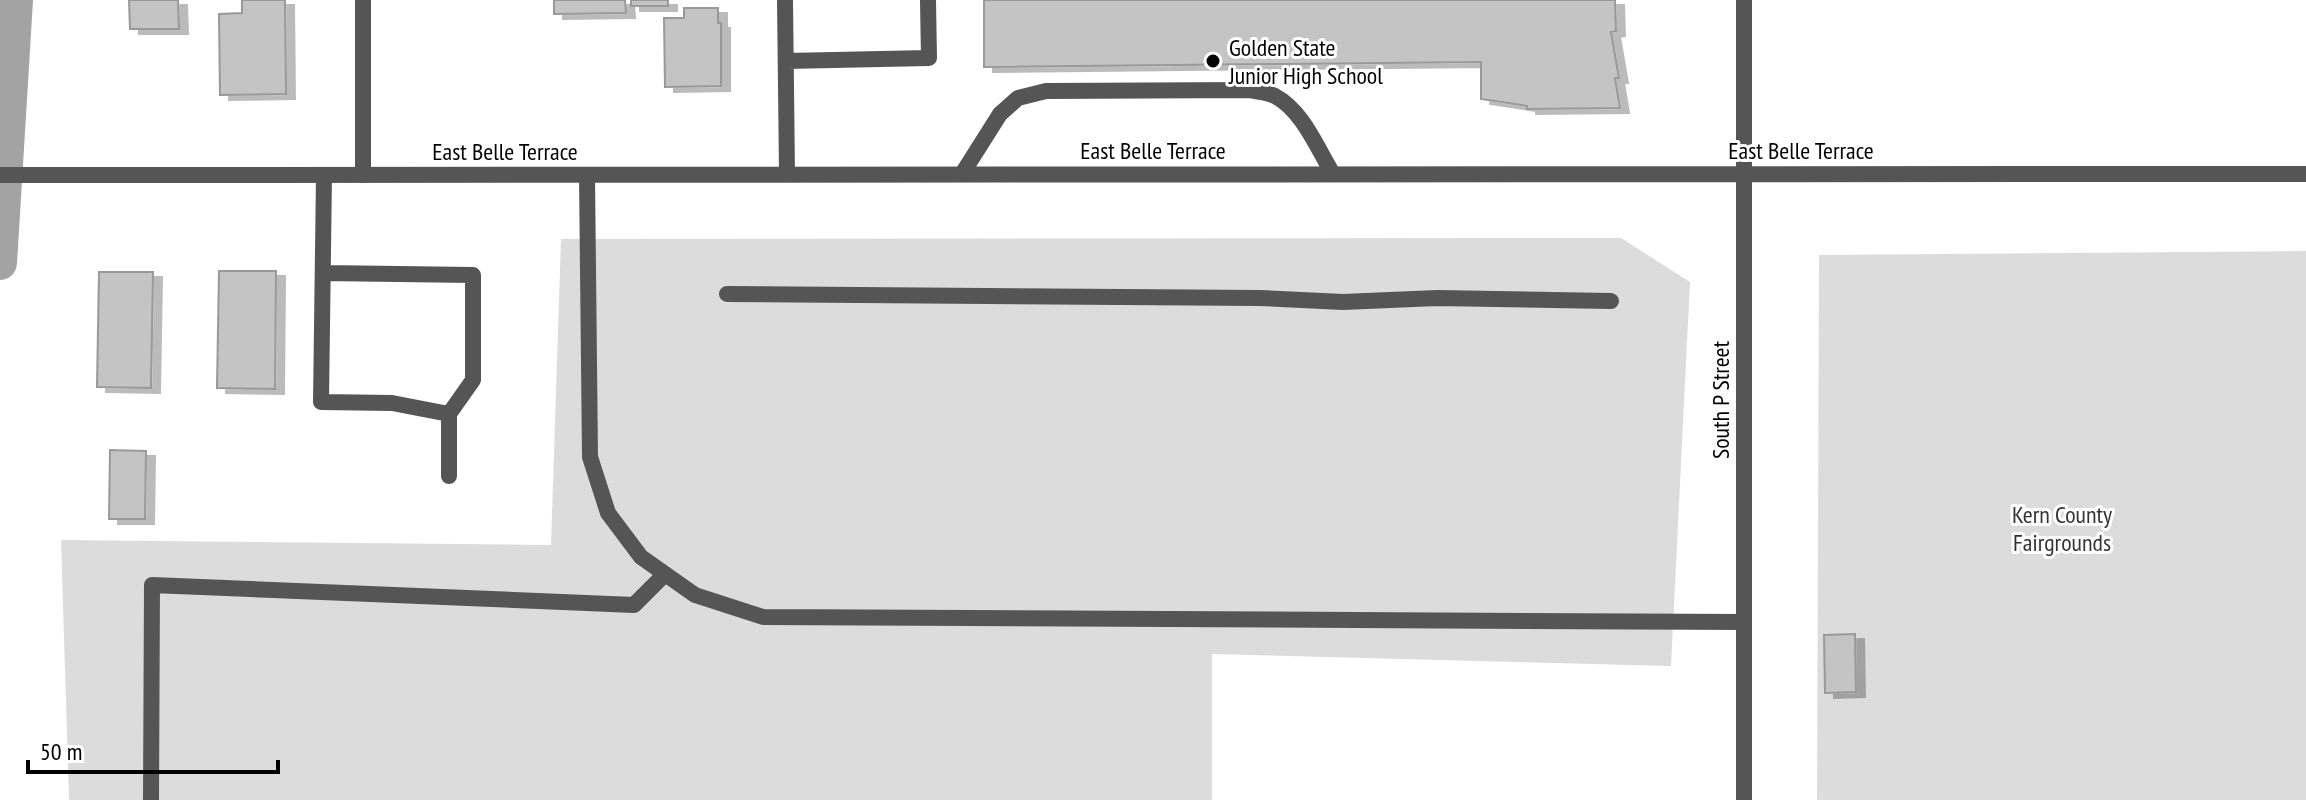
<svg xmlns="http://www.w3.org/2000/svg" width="2306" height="800" font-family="'PT Sans Narrow',sans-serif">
	<defs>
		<filter id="shadow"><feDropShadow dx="9" dy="5" stdDeviation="0" flood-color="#0004"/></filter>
	</defs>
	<rect width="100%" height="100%" fill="#fff"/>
	<path fill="#dcdcdc" d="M1621,238L1690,282L1671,666L1212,654V800H69L61,540L551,545L561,239Z
		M2306,251V800H1817L1819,255Z"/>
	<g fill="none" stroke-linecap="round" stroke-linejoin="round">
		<path stroke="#a3a3a3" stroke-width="34" d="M0,263L16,0"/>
	</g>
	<path fill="#c4c4c4" stroke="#999" stroke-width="2" filter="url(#shadow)" d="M129,0H178L179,29H130Z
		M242,0H285L286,94L220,95L219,14L242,13Z
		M554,0H625L626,13L554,14Z
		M631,0H668V6H631Z
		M984,0H1615L1616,31L1611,32L1619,78H1615L1620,108L1527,109V106L1481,99V62L984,67Z
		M684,8H718V23H721V86L665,87L664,18H684Z
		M219,271H276L275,389L217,388Z
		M99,272H153L151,388L97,387Z
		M110,450L146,451L145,519H109Z
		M1855,634L1856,692L1825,693L1824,635Z"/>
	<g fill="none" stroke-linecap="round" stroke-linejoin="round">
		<path stroke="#555" stroke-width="16" d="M785,0L787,174
			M786,61L929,58L928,0
			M962,174L1000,114L1018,98L1046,91L1249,90C1257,92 1267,92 1275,96C1303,111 1317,148 1333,174
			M324,175L321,402L392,403L449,414V476
			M587,175L590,457L608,513L641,557L695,595L763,617L1744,622
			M323,273L473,275V380L449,414
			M727,294L1260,298L1343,302L1437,298L1611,301
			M151,800L152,585L634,605L665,574"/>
		<path stroke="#555" stroke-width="16" d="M0,175H19
			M363,175V0"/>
		<path stroke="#555" stroke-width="16" d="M19,175L2306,174
			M1744,800V0"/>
	</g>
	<circle fill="#000" stroke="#fff" stroke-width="3" cx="1213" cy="61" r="8"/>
	<g text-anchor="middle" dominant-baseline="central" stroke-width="6" stroke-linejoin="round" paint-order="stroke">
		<g font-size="24" fill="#000" stroke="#fff" text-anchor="start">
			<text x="1229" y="47">Golden State<tspan x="1229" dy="28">Junior High School</tspan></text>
		</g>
		<g font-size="24" fill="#000" stroke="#fff">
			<text x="1153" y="150">East Belle Terrace</text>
			<text x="1801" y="150">East Belle Terrace</text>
			<text x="505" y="151">East Belle Terrace</text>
			<text transform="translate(1720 400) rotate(-90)">South P Street</text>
		</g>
		<g font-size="24" fill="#333" stroke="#fff">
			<text x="2062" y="514">Kern County<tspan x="2062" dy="28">Fairgrounds</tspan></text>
		</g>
	</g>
	<path d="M28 760v12h250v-12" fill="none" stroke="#000000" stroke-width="4"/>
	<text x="40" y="760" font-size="24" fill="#000000" stroke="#ffffff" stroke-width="6" paint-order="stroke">50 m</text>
</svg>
